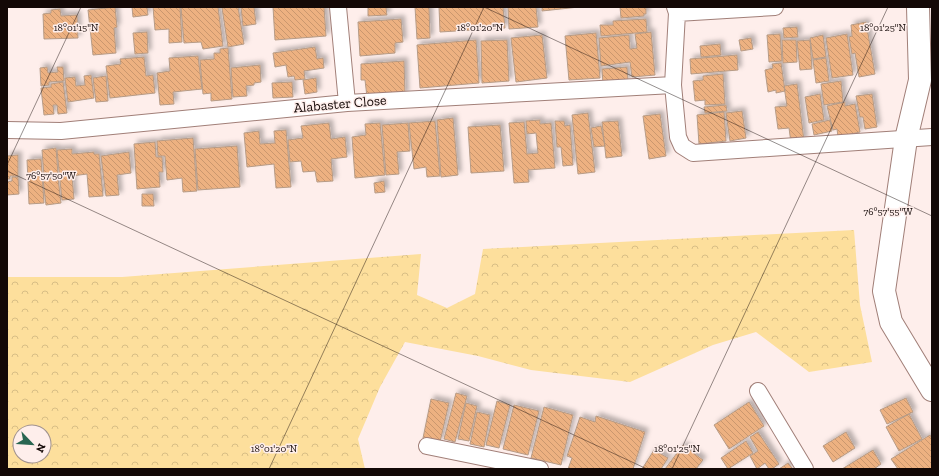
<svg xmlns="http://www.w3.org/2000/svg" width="939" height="476" font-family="'Zilla Slab',serif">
	<defs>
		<pattern id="forest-crowns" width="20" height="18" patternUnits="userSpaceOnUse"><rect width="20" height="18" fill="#fddf9c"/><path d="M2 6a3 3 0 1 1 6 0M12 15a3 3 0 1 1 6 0" fill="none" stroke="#d8be85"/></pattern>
		<pattern id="building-back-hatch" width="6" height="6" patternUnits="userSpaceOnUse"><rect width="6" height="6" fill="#edb181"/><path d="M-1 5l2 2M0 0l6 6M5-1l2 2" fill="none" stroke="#ca976e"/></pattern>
		<filter id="shadow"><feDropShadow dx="3.5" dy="-3.5" stdDeviation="2" flood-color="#0004"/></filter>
	</defs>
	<rect width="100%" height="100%" fill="#feeeeb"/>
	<path fill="url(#forest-crowns)" fill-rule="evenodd" d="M854,230L860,305L872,362L809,372L756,332L713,345L630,382L531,370L478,356L405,342L380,387L358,439L365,469H7V277H122L421,254L417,295L447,308L475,294L483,249ZM20,432H44V456H20Z"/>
	<path fill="url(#building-back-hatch)" stroke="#b69b86" filter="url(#shadow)" d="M115,7L117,27L114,28L116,53L93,55L88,10Z
		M132,7H147L148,15L133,17Z
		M153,7H180L182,42L169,43V29L155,30Z
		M181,7H218L223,46L203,49L201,42L184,43Z
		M230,7H238L244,44L228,47L222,8Z
		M241,7H254L256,24L243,26Z
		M273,7H324L326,36L275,40Z
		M368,7H395L386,8L387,15L368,16Z
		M415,7H429L430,38L417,39Z
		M439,7H503L505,28L440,32Z
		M508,7H536L538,27L509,29Z
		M542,7H579L542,11Z
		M620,7H646V14H644V16L621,18Z
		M60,9L61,16L77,15L78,38L44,39L43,14L51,13V10Z
		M401,19L403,42L395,43V53L360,56L358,22Z
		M646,19L647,32L601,36L600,25H613V21Z
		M866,22L875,74L859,77L855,53L852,54L849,37L852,36L851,25Z
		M797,27L798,37L784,38L783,28Z
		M147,32L148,53L135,54L133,33Z
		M651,32L655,75L632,77L630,62L601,66L599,38L629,35L630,49L637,48L635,34Z
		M596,33L600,78L569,80L565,36Z
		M780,34L782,61L769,62L767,35Z
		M847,34L853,75L832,78L826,38Z
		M542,35L547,78L516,82L511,38Z
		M823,35L826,57L813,59L810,38Z
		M751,38L753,49L741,51L739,40Z
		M476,40L479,83L420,88L417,45Z
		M507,40L509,81L482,83L481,41Z
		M782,40H796L797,62L783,63Z
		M810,40L812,69L800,70L797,41Z
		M720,44L721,55L701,57L700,46Z
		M315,47L317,59L323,58L324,68L304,71L305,79L295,80L294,76L288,77L286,65L275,67L273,53Z
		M228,48L232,99L211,101V93L203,94L200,60L214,59V53H220V49Z
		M737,55L738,70L691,74L690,59Z
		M198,56L202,89L173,92L174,104L160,105L157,73L170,71L169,58Z
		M144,57L146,76L153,75L155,93L110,98L106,66L121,64L120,59Z
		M826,58L829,81L816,83L813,60Z
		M404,61L405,95L367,97L365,80H361V64Z
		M781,63L785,91L776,93V90L768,92L765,70L773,68L772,64Z
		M260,65L261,82L254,83V85L246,86L247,96L233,97L231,68Z
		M47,67L48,73L58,72L57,67H63L64,81L49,82V85L41,86L40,68Z
		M627,67L628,81L603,84L602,69Z
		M723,74L725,104L705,105V100L695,101L693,81L703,80V76Z
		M91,75L94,98L68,102L65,78L75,77L76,86L85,85L84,76Z
		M106,76L108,101L96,102L93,78Z
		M316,78L317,92L305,94L303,80Z
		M841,81L843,102L824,105L821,84Z
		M63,82L67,113L58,114L57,105H53L54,114L44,115L41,88L51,87V84Z
		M292,82L293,97L273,98L272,83Z
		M797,84L804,141L791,143L789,128L778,129L775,107L787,106L784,86Z
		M820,94L824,120L809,123L805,97Z
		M872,94L877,127L865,129L863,117H860L856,96Z
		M845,102V106L855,104L860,132L838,137L837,129L833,130L827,106Z
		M726,105L727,111L705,113L704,107Z
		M742,111L746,138L730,141L726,113Z
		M724,112L726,141L699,144L697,115Z
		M588,113L595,172L578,174L572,115Z
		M660,114L666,156L649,159L643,116Z
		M453,118L458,175L441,177L437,120Z
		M540,120V124L551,123L555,168L528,170L529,182L514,183L509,123L524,122L527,154L538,153L536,133L527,134L526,121Z
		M830,120L832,131L814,135L812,124Z
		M435,121L440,176L427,177L426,167L414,169L409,123Z
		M555,121H564L565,126L570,125L573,165L563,166L561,147H557Z
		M618,121L622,156L606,158L602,122Z
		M329,123L331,139L345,137L347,157L331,159L333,181L317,182L315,171L303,172L301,161L290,162L288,140L303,138L301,126Z
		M380,123L385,175L355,178L352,137L366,135L365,124Z
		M408,123L410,151L397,152L399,174L386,175L382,125Z
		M500,125L504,171L471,173L468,127Z
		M601,126L605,146L594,147L591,128Z
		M286,130L291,187L276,188L274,164L247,167L244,133L259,131L260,144L275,143L274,131Z
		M193,138L197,191L183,192L182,178L167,180L165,156H158L157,141Z
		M155,142L156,157H162L163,172H159L160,187L137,189L134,144Z
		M237,146L240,187L198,190L195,149Z
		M56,148L58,174L44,176L42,150Z
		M72,149V154L94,152V154H99L103,196L89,197L87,174L72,176L74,199L62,200L57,150Z
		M129,152L131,173L117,175L119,195L106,196L101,156Z
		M18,155V176H10V179H7V156Z
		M41,159L44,203L29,204L27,160Z
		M12,177H18L19,194L7,195V182L12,181Z
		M58,178L61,203L46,205L43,179Z
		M384,181L385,192L375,193L374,183Z
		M142,194H153L154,206H142Z
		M456,393L467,396L455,442L444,439Z
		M906,398L913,412L887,424L880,410Z
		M431,399L449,403L440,442L423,438Z
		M497,401L510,405L499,448L486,445Z
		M749,402L764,426L729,449L714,425Z
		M466,403L477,406L469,441L458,439Z
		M514,405L539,411L528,455L503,449Z
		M544,407L573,415L561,465L531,458Z
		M477,412L490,415L484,447L470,444Z
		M909,414L922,439L899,451L886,427Z
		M596,416L645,432L633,469L622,468L621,469H568L572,458L567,456L580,417L595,422Z
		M758,432L779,464L772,469H769L765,463L757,469L750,456L758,451L750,437Z
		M846,432L855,448L833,462L823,446Z
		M930,435L932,439V469H898L891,459Z
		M746,441L753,453L728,469L721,458Z
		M683,445L703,460L696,469H665Z
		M654,450L668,458L661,469H642Z
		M873,450L881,464L874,469H842Z
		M788,463L793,469H779Z"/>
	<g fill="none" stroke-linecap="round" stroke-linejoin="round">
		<g stroke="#a17f78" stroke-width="18">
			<path id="street" d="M338,7L347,103
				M675,7L677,13L673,85L678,137L682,146L693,153L932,137
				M677,13L775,7
				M7,130L61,131L347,103L673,85
				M758,391L805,469
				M427,446L540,469"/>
		</g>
		<g stroke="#a17f78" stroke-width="24">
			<path id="secondary" d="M918,7L920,80L906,139L884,291L891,322L932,390"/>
		</g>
		<use href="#street" stroke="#fff" stroke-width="16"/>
		<use href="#secondary" stroke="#fff" stroke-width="22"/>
	</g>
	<path fill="none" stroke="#130806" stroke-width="1" stroke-opacity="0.45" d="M484,7L932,216M7,165L81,7M7,171L647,469M269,469L484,7M672,469L888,7"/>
	<g text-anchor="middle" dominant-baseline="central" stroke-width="3" stroke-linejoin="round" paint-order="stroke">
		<g font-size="14" fill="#130806" stroke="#feeeeb">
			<text transform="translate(340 104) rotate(-5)">Alabaster Close</text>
		</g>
	</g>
	<g font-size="10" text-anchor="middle" fill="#130806" stroke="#feeeeb" stroke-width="3" stroke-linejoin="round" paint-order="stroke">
		<text x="76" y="31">18°01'15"N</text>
		<text x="480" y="31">18°01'20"N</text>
		<text x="883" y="31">18°01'25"N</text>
		<text x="51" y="179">76°57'50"W</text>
		<text x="888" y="215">76°57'55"W</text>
		<text x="274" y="452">18°01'20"N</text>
		<text x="677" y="452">18°01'25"N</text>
	</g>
	<rect width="939" height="476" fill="none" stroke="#130806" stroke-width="16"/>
	<g transform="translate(32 444) rotate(115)"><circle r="19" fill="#feeeeb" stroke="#a0928f"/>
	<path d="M0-3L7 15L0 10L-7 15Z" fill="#296651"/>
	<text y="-6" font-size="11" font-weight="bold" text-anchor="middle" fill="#130806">N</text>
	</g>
</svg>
